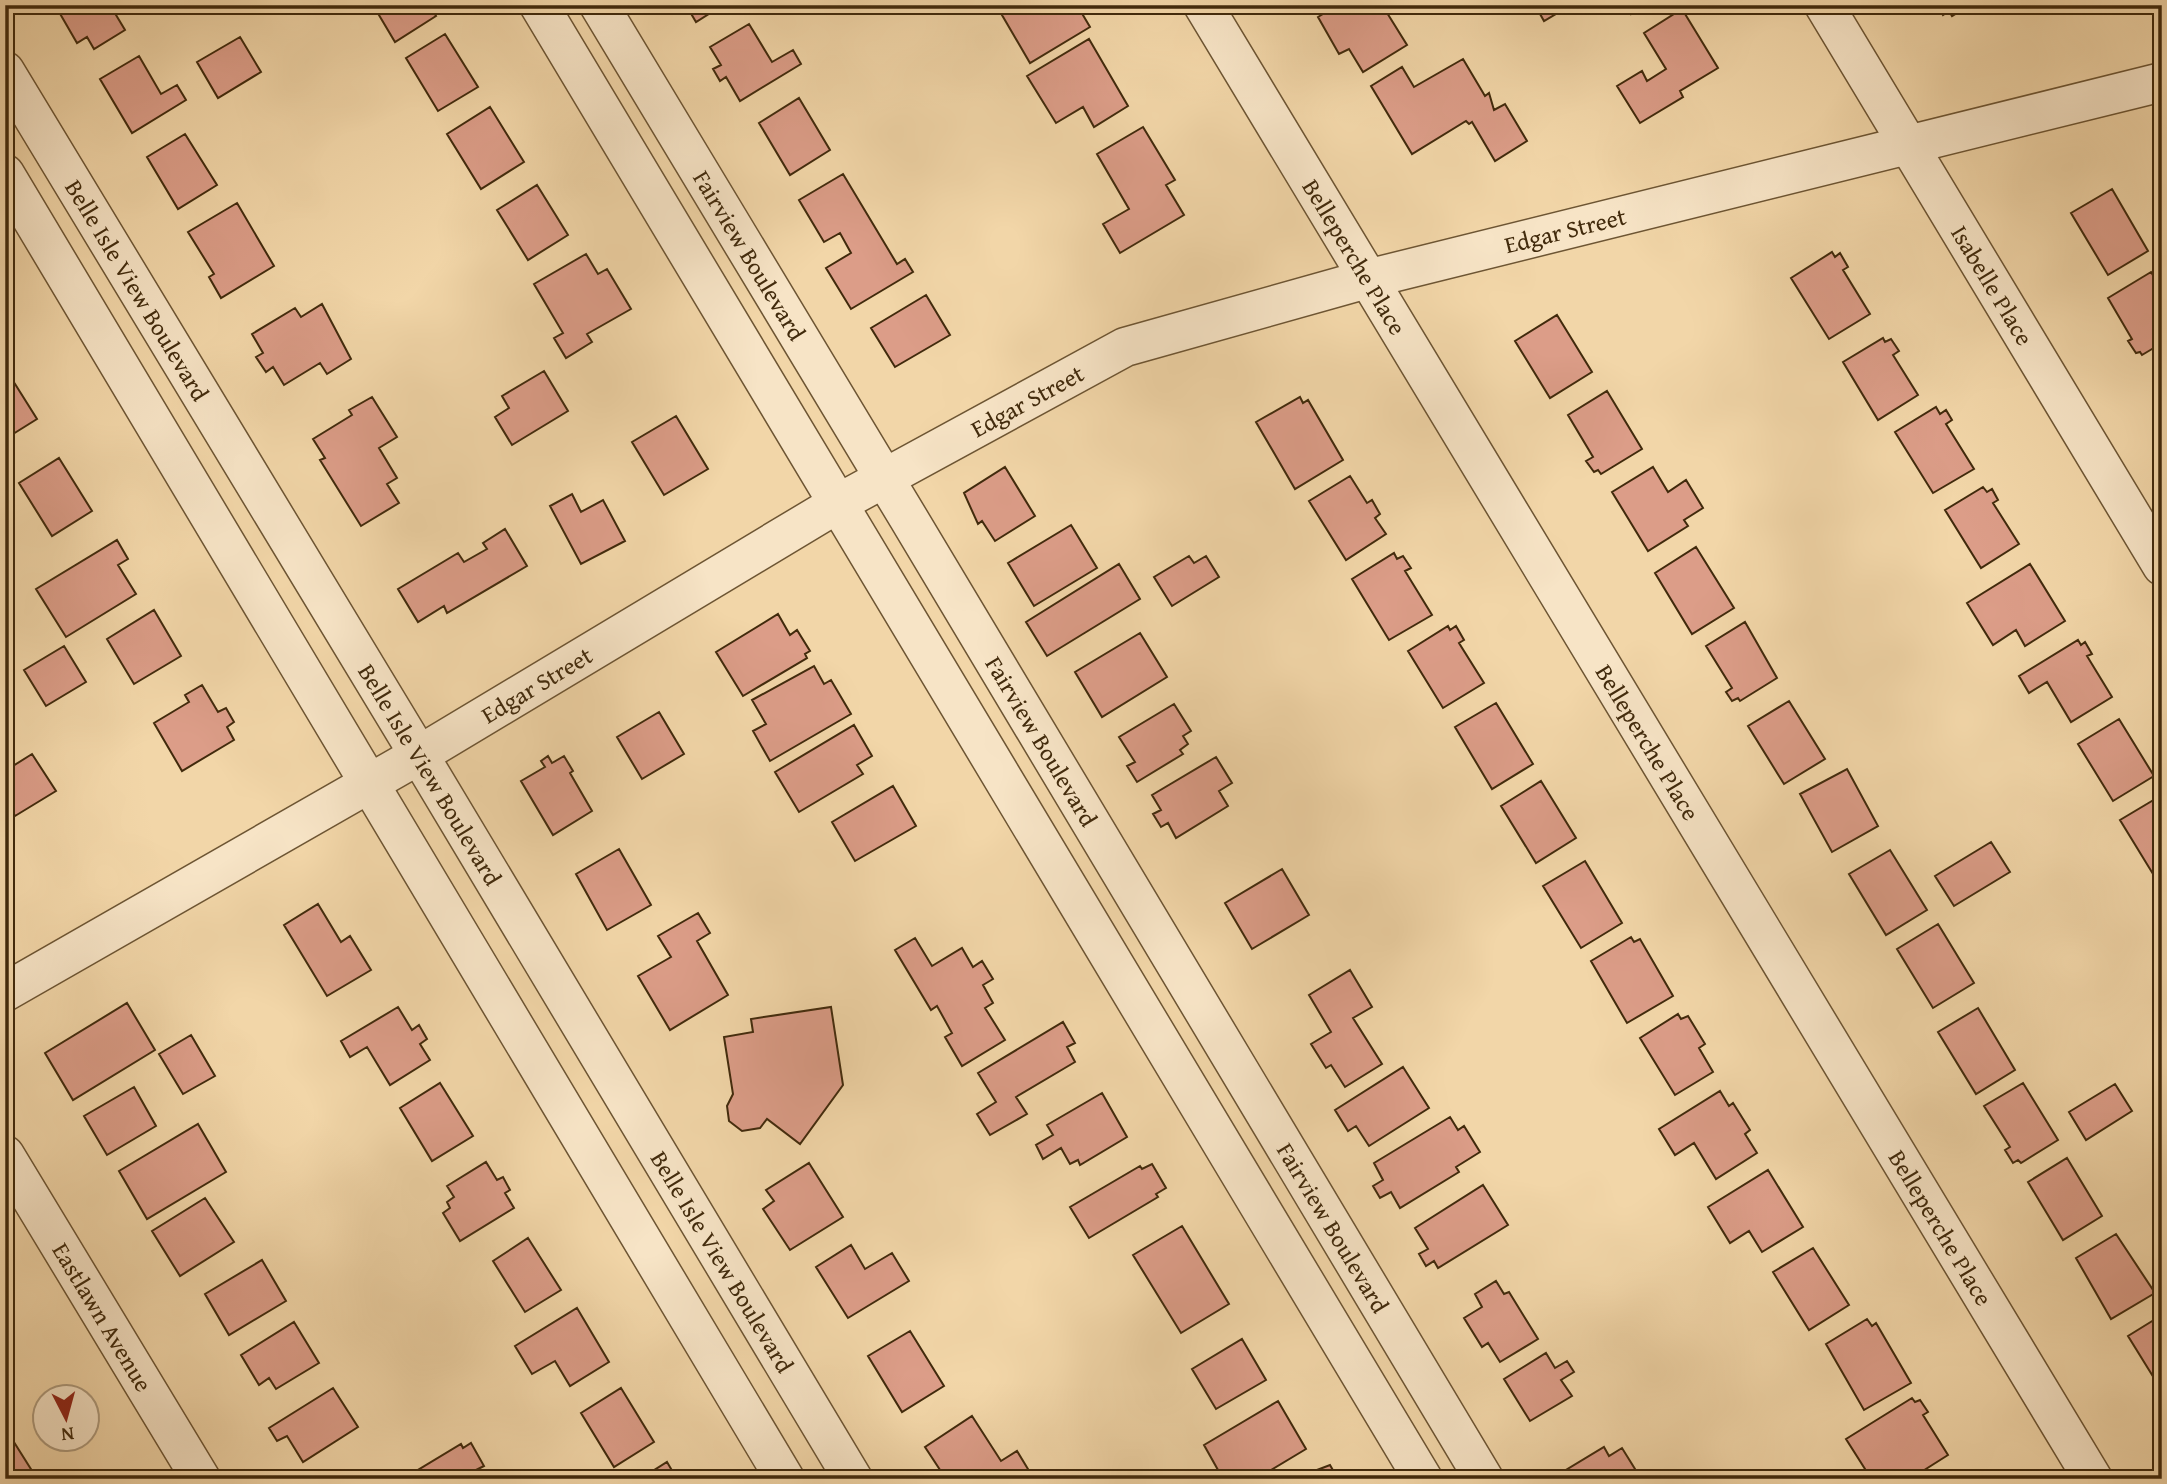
<svg xmlns="http://www.w3.org/2000/svg" width="2167" height="1484" font-family="'Gentium Book Plus',serif">
	<rect width="100%" height="100%" fill="#f2d6a8"/>
	<filter id="stains"><feTurbulence type="fractalNoise" baseFrequency=".00286" numOctaves="4"/><feColorMatrix values="0 0 0 0 .2 0 0 0 0 .09 0 0 0 0 .02 0 0 0 .5 -.17"/></filter>
	<radialGradient id="worn" r=".72"><stop offset=".6" stop-color="#630" stop-opacity="0"/><stop offset="1" stop-color="#630" stop-opacity=".3"/></radialGradient>
	<path fill="#dc9d88" stroke="#412a0c" stroke-width="2" d="M55,5H110L125,30L94,49L87,37L77,43Z
		M373,5H429L436,16L395,42Z
		M686,5H723L696,22Z
		M1019,5H1077L1090,27L1030,63L1002,15Z
		M1338,5H1388L1384,8L1407,45L1363,72L1349,49L1339,54L1318,17Z
		M1535,5H1571L1544,21Z
		M1626,5H1646L1631,14Z
		M1937,5H1970L1952,16L1949,11L1943,15Z
		M1682,9L1718,68L1680,91L1683,97L1640,123L1617,86L1642,71L1647,81L1666,69L1644,33Z
		M749,24L772,62L793,50L801,64L740,101L726,77L720,81L713,69L721,65L710,47Z
		M445,34L478,87L438,111L406,58Z
		M240,37L261,72L218,98L197,62Z
		M1089,39L1128,106L1094,127L1083,107L1056,123L1027,76Z
		M139,56L161,94L177,85L186,100L132,133L100,79Z
		M1463,59L1485,96L1489,93L1494,110L1505,104L1527,141L1495,161L1472,122L1469,124L1466,121L1412,154L1371,86L1402,67L1414,87Z
		M799,98L830,150L790,175L759,123Z
		M490,107L524,162L481,189L447,134Z
		M1143,127L1175,180L1166,185L1184,215L1120,253L1103,224L1129,209L1097,154Z
		M185,134L217,185L178,209L147,157Z
		M843,174L897,264L905,259L913,272L851,309L826,268L851,253L840,233L824,242L799,200Z
		M537,185L568,235L528,260L497,210Z
		M2112,189L2148,251L2108,275L2071,213Z
		M237,203L274,266L221,298L209,277L214,274L188,232Z
		M1832,252L1835,257L1840,253L1848,267L1843,270L1870,314L1829,339L1791,278Z
		M586,254L598,274L607,269L631,309L587,334L592,342L566,358L554,338L563,333L534,284Z
		M2151,272L2162,290V343L2142,355L2140,352L2136,353L2128,341L2132,339L2108,298Z
		M926,295L950,335L895,367L871,328Z
		M322,304L351,359L327,374L320,363L284,385L273,367L266,372L256,357L263,353L252,334L295,308L301,317Z
		M1557,315L1592,372L1550,398L1515,341Z
		M1883,338L1885,342L1891,339L1899,351L1893,355L1918,395L1878,420L1843,362Z
		M5,368L37,419L5,439Z
		M544,371L568,411L512,445L495,417L509,408L502,396Z
		M1607,391L1642,449L1601,474L1598,470L1594,472L1586,461L1593,457L1568,415Z
		M372,397L397,437L379,448L397,478L387,484L399,503L361,526L320,460L325,458L313,439L352,415L349,410Z
		M1300,397L1303,403L1308,400L1343,460L1295,489L1256,422Z
		M1936,407L1940,414L1946,410L1952,420L1946,424L1974,469L1933,493L1895,432Z
		M676,416L708,469L664,495L632,442Z
		M59,458L92,511L52,536L19,483Z
		M1005,467L1035,516L995,541L982,521L978,524L964,493Z
		M1653,467L1668,492L1686,480L1703,508L1684,520L1688,526L1648,551L1612,492Z
		M1350,476L1367,503L1372,500L1380,514L1375,518L1386,534L1346,560L1309,501Z
		M1983,487L1987,492L1992,489L1998,500L1993,503L2019,544L1981,568L1945,510Z
		M572,494L581,512L603,500L625,541L581,564L550,506Z
		M1071,525L1097,568L1034,606L1008,563Z
		M505,529L527,566L447,613L444,606L418,622L398,589L458,553L464,562L487,549L483,543Z
		M117,540L128,559L118,565L136,594L66,637L36,589Z
		M1696,547L1734,608L1692,634L1655,573Z
		M1394,553L1397,559L1403,556L1411,568L1405,571L1432,615L1389,640L1352,579Z
		M1189,556L1194,563L1206,556L1219,577L1172,606L1154,577Z
		M1119,564L1140,599L1047,656L1026,622Z
		M2030,564L2065,621L2025,646L2016,630L1993,645L1967,603Z
		M154,610L181,656L134,684L107,639Z
		M778,614L790,635L797,630L810,651L805,654L807,658L743,696L716,652Z
		M1745,622L1777,678L1740,701L1738,698L1732,701L1726,692L1732,688L1706,646Z
		M1448,626L1450,630L1456,626L1464,640L1459,643L1484,683L1443,708L1408,651Z
		M1140,633L1167,677L1102,717L1075,672Z
		M2078,640L2081,645L2085,642L2092,654L2087,656L2112,697L2071,722L2047,682L2029,693L2019,676Z
		M64,646L86,682L46,706L24,670Z
		M814,666L824,684L831,680L851,714L770,761L753,731L766,724L752,700Z
		M202,685L218,712L226,708L234,722L227,727L234,740L182,771L154,723L189,702L185,695Z
		M1789,701L1825,759L1784,784L1748,726Z
		M1496,703L1533,764L1492,789L1455,727Z
		M1174,704L1191,731L1183,736L1188,744L1180,750L1183,754L1137,782L1127,766L1135,762L1119,737Z
		M659,712L684,754L642,779L617,737Z
		M2119,719L2154,776L2113,801L2078,744Z
		M854,725L872,756L857,765L863,774L799,812L775,772Z
		M32,754L56,791L15,816L5,800V771Z
		M548,756L552,763L564,756L573,771L570,773L592,811L553,835L521,781L545,767L541,761Z
		M1216,757L1232,783L1219,791L1228,806L1176,838L1168,823L1161,827L1153,814L1161,810L1152,795Z
		M1847,769L1878,826L1832,852L1800,794Z
		M1541,781L1576,838L1536,863L1501,806Z
		M893,786L916,826L855,861L832,822Z
		M2162,795V869L2153,874L2120,820Z
		M1991,842L2010,872L1954,906L1935,876Z
		M619,849L651,905L607,930L576,874Z
		M1890,850L1927,910L1886,935L1849,874Z
		M1585,861L1622,923L1581,948L1543,886Z
		M1282,869L1309,915L1252,949L1225,903Z
		M318,904L341,942L350,936L371,970L327,996L284,925Z
		M698,913L710,933L697,941L728,995L670,1030L638,976L671,957L658,936Z
		M1938,924L1974,983L1933,1008L1897,949Z
		M1631,937L1634,942L1640,939L1673,996L1627,1023L1591,961Z
		M915,938L932,966L962,948L973,967L982,961L993,979L983,985L993,1003L985,1008L1005,1040L962,1066L945,1037L952,1033L937,1006L931,1010L895,950Z
		M1350,970L1372,1007L1353,1018L1382,1064L1345,1087L1331,1065L1326,1068L1311,1044L1331,1032L1309,995Z
		M127,1003L155,1050L73,1100L45,1053Z
		M398,1007L412,1030L419,1025L427,1039L420,1044L430,1060L390,1085L367,1047L350,1057L341,1041Z
		M831,1007L843,1085L800,1144L767,1119L760,1128L742,1131L729,1121L727,1106L733,1094L724,1037L753,1032L751,1019Z
		M1978,1008L2015,1070L1976,1094L1938,1032Z
		M1678,1014L1681,1019L1688,1016L1705,1044L1699,1048L1713,1072L1675,1095L1640,1038Z
		M1063,1022L1075,1043L1067,1047L1075,1062L1016,1097L1027,1114L990,1135L977,1114L996,1102L978,1073Z
		M191,1035L215,1076L183,1094L159,1054Z
		M1403,1067L1429,1108L1369,1146L1356,1126L1348,1131L1335,1110Z
		M440,1083L473,1136L432,1161L400,1108Z
		M2023,1083L2058,1140L2021,1163L2018,1160L2013,1163L2005,1150L2010,1147L1984,1106Z
		M2115,1084L2132,1111L2086,1140L2069,1112Z
		M134,1087L156,1126L107,1155L84,1116Z
		M1720,1091L1729,1106L1733,1103L1750,1130L1745,1134L1757,1153L1716,1179L1694,1143L1675,1155L1659,1129Z
		M1102,1093L1127,1137L1080,1165L1078,1160L1070,1164L1061,1148L1043,1159L1036,1145L1053,1135L1047,1125Z
		M1450,1117L1458,1130L1464,1126L1480,1152L1456,1167L1459,1172L1400,1208L1391,1192L1380,1198L1373,1186L1383,1180L1374,1163Z
		M198,1124L226,1172L147,1219L119,1171Z
		M2067,1158L2102,1216L2063,1240L2028,1182Z
		M486,1162L497,1180L503,1177L510,1190L505,1193L514,1208L460,1241L443,1213L450,1208L447,1202L454,1197L447,1186Z
		M809,1163L843,1217L790,1250L763,1209L774,1201L766,1190Z
		M1152,1164L1166,1188L1156,1194L1158,1197L1089,1238L1070,1207L1140,1166L1142,1169Z
		M1768,1170L1803,1227L1762,1252L1749,1231L1730,1243L1708,1207Z
		M1483,1185L1508,1225L1438,1268L1434,1261L1426,1266L1419,1254L1428,1249L1415,1228Z
		M205,1198L234,1242L180,1276L152,1231Z
		M1182,1226L1229,1304L1181,1333L1133,1255Z
		M2116,1234L2155,1293L2111,1319L2076,1258Z
		M528,1238L561,1290L525,1312L493,1261Z
		M851,1245L865,1269L892,1253L909,1281L848,1318L816,1267Z
		M1813,1248L1849,1305L1809,1330L1773,1272Z
		M262,1260L286,1301L229,1335L205,1294Z
		M1496,1281L1504,1294L1509,1292L1538,1339L1500,1362L1488,1343L1482,1347L1464,1318L1482,1307L1475,1294Z
		M577,1308L609,1362L570,1386L555,1361L532,1374L515,1346Z
		M2162,1315V1391L2128,1336Z
		M1867,1319L1872,1326L1876,1323L1911,1383L1864,1410L1826,1344Z
		M294,1322L319,1363L276,1389L269,1378L259,1385L241,1355Z
		M910,1331L944,1386L902,1412L868,1356Z
		M1242,1339L1266,1380L1216,1409L1192,1369Z
		M1546,1353L1555,1368L1567,1361L1574,1372L1561,1380L1572,1396L1530,1421L1504,1379Z
		M333,1388L358,1427L303,1462L287,1436L277,1441L269,1428Z
		M621,1388L654,1442L614,1467L581,1413Z
		M1912,1398L1915,1402L1920,1400L1928,1412L1923,1415L1948,1455L1910,1479H1860L1857,1474L1865,1469L1846,1439Z
		M1278,1401L1306,1449L1256,1479H1204L1218,1470L1204,1445Z
		M972,1416L1001,1461L1017,1451L1034,1479H946L925,1447Z
		M7,1431L34,1474L26,1479H5V1432Z
		M471,1443L484,1466L476,1470L478,1474L471,1479H416L413,1473L461,1444L463,1448Z
		M1604,1447L1609,1456L1622,1448L1635,1469L1622,1477V1479H1551Z
		M667,1462L677,1479H640Z
		M1330,1465L1338,1479H1302L1317,1470Z"/>
	<g fill="none" stroke-linecap="round" stroke-linejoin="round">
		<g stroke="#6d5533" stroke-width="41">
			<g id="minor">
				<path d="M539,5L1423,1479"/>
				<path id="s1" d="M599,5L909,519L1484,1479"/>
				<path id="s2" d="M1203,5L2093,1479"/>
				<path id="s3" d="M1824,5L2162,566"/>
				<path id="s4" d="M5,71L419,755L853,1479"/>
				<path d="M5,174L785,1479"/>
				<path id="s5" d="M5,992L419,755L837,504L1125,347L1367,279L2162,82"/>
				<path id="s6" d="M5,1155L201,1479"/>
			</g>
		</g>
		<use href="#minor" stroke="#f7e4c6" stroke-width="38"/>
	</g>
	<g text-anchor="middle" dominant-baseline="central" stroke-width="6" stroke-linejoin="round" paint-order="stroke">
		<g font-size="24" fill="#412a0c" stroke="#f7e4c6">
			<text stroke="none"><textPath href="#s5" startOffset="1748">Edgar Street</textPath></text>
			<text stroke="none"><textPath href="#s1" startOffset="292">Fairview Boulevard</textPath></text>
			<text stroke="none"><textPath href="#s2" startOffset="294">Belleperche Place</textPath></text>
			<text stroke="none"><textPath href="#s3" startOffset="327">Isabelle Place</textPath></text>
			<text stroke="none"><textPath href="#s4" startOffset="256">Belle Isle View Boulevard</textPath></text>
			<text stroke="none"><textPath href="#s5" startOffset="1181">Edgar Street</textPath></text>
			<text stroke="none"><textPath href="#s5" startOffset="614">Edgar Street</textPath></text>
			<text stroke="none"><textPath href="#s1" startOffset="859">Fairview Boulevard</textPath></text>
			<text stroke="none"><textPath href="#s2" startOffset="861">Belleperche Place</textPath></text>
			<text stroke="none"><textPath href="#s4" startOffset="822">Belle Isle View Boulevard</textPath></text>
			<text stroke="none"><textPath href="#s2" startOffset="1428">Belleperche Place</textPath></text>
			<text stroke="none"><textPath href="#s1" startOffset="1426">Fairview Boulevard</textPath></text>
			<text stroke="none"><textPath href="#s4" startOffset="1390">Belle Isle View Boulevard</textPath></text>
			<text stroke="none"><textPath href="#s6" startOffset="189">Eastlawn Avenue</textPath></text>
		</g>
	</g>
	<rect width="2167" height="1484" fill="none" stroke="#f2d6a8" stroke-width="28"/>
	<rect x="7" y="7" width="2153" height="1470" fill="none" stroke="#412a0c" stroke-width="3.5"/>
	<rect x="14" y="14" width="2139" height="1456" fill="none" stroke="#412a0c" stroke-width="2"/>
	<g transform="translate(66 1418) rotate(174)"><circle r="33" fill="#f7e4c6" stroke="#ae9a7c" stroke-width="2"/>
	<path d="M0-5L12 26L0 18L-12 26Z" fill="#8f2418"/>
	<text y="-10" font-size="19" font-weight="bold" text-anchor="middle" fill="#412a0c">N</text>
	</g>
	<rect width="100%" height="100%" filter="url(#stains)"/>
	<rect width="100%" height="100%" fill="url(#worn)"/>
</svg>
